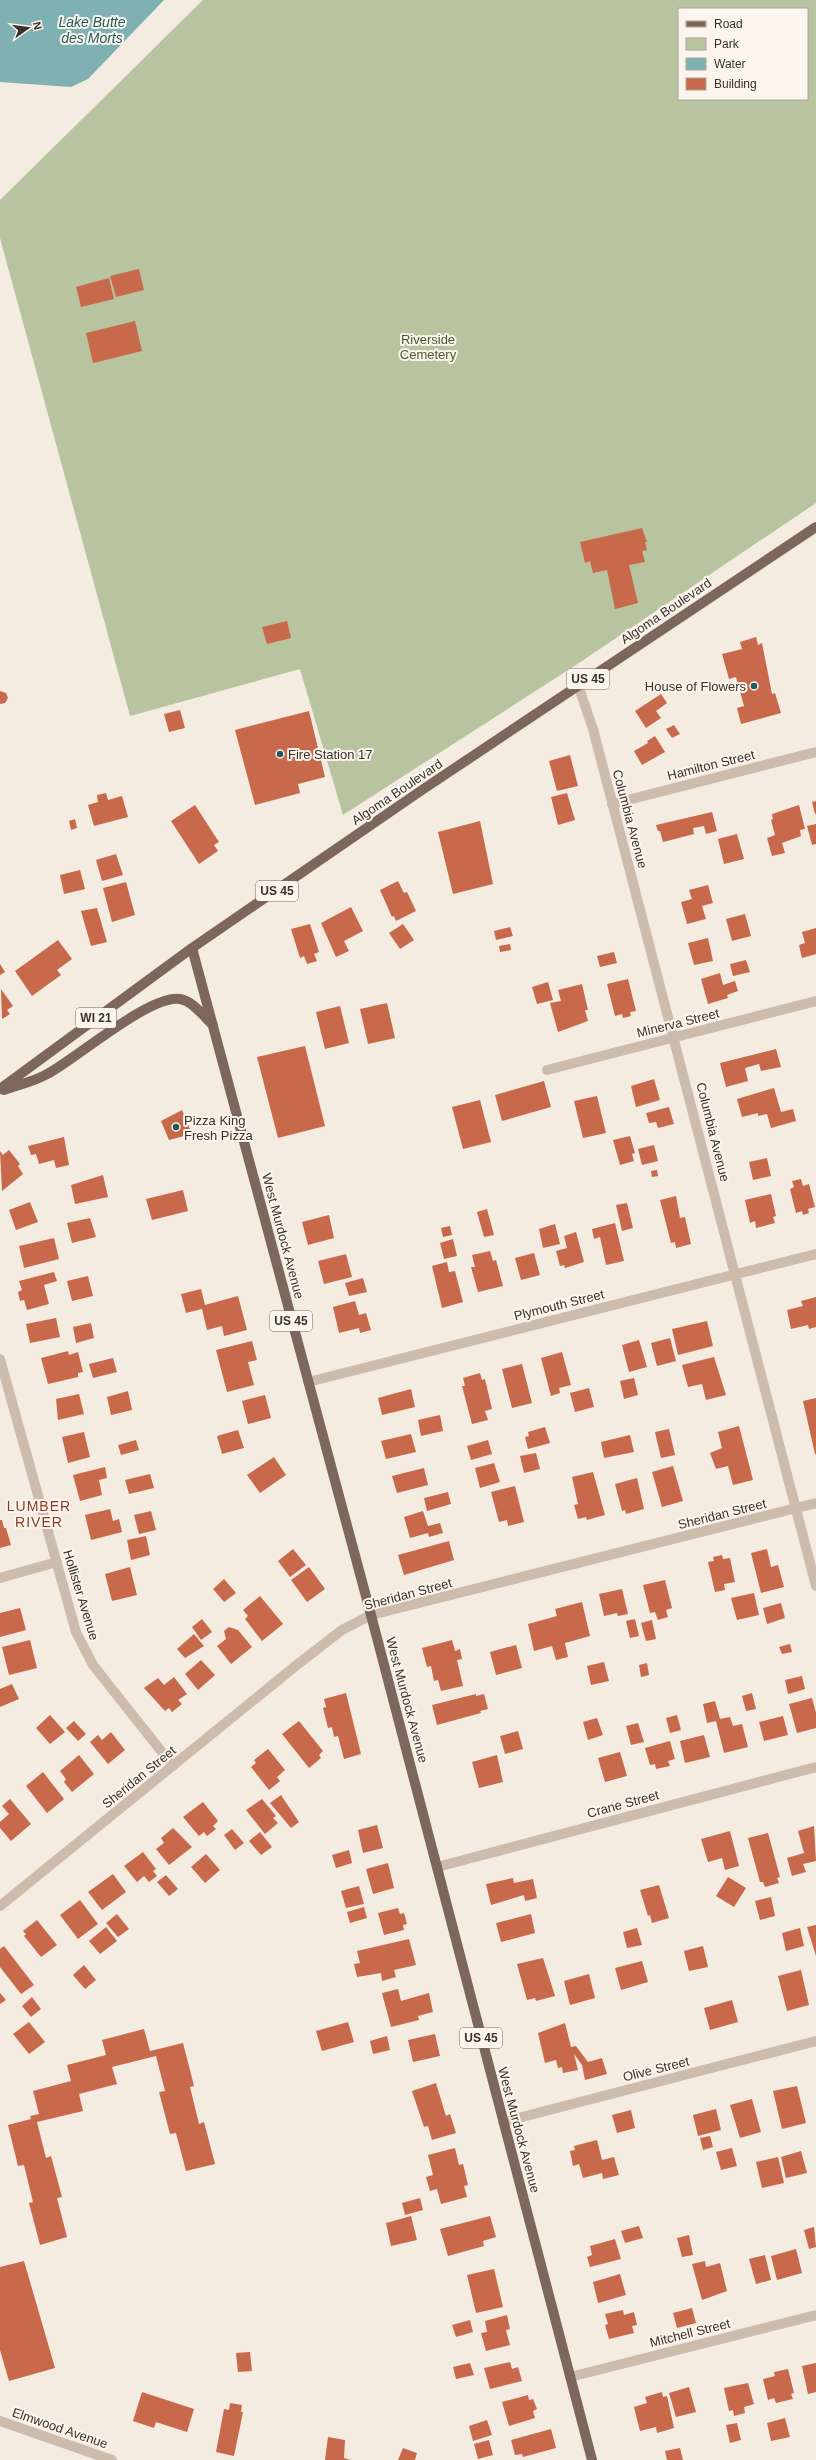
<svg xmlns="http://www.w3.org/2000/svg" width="816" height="2460" font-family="Arial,sans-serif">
	<rect width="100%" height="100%" fill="#f4ebe1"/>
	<path fill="#b8c4a0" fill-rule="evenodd" d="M203,0H816V503L582,661L343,815L300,669L130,716L0,238V200ZM679,9H807V99H679Z"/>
	<path fill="#7fb0b2" d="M0,0H164L88,79L71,87L0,82Z"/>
	<path fill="#c8694b" d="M139,269L144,290L116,297L110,276Z
		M109,278L114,299L81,307L76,287Z
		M135,321L142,351L93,363L86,333Z
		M642,528L647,542H645L647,550L642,551L645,562L629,565L638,603L615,609L607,570L593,573L590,561L585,563L580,542Z
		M287,621L291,638L267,644L262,627Z
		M756,637L758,645L762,643L772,694L775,693L781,713L741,724L737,708L744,706L736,677L729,679L722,654L742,649L740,642Z
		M0,691L6,693L8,698L5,703L0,704Z
		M661,694L667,703L656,711L661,718L646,728L635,711Z
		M180,710L185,728L169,732L164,714Z
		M309,711L325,777L298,784L300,793L255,805L235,730Z
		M674,725L680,734L672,738L666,729Z
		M655,736L665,752L642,765L634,751L648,743L647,741Z
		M570,755L578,786L557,791L549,761Z
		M106,793L108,800L122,796L128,817L94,826L88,805L98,802L97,795Z
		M567,793L575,820L558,825L551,797Z
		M816,801V814H815L812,802Z
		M195,805L219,842L214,845L218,851L199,864L171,821Z
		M799,805L805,829L800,830L801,836L782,843L785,853L772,856L767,838L775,835L771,820L773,819L772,814Z
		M712,812L717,831L706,834L704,826L693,828L694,834L663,842L660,831H658L656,825Z
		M75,819L77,828L71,830L69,821Z
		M480,821L493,884L453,894L438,832Z
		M816,824V844L812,845L807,826Z
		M737,834L744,859L724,864L718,839Z
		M116,854L123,875L102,881L96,860Z
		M80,870L85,889L64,894L60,875Z
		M398,881L404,893L407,892L416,911L396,921L394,916L392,917L380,890Z
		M126,882L135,915L112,922L103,888Z
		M708,885L713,903L702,906L706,919L687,924L681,902L692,899L689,890Z
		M351,907L363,931L344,941L349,951L336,957L321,923Z
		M97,908L107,942L91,946L81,911Z
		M745,914L751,936L732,941L726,919Z
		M310,924L319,952L314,954L317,961L307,964L304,956L300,958L291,929Z
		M403,924L414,940L400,949L389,933Z
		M510,927L513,936L496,940L494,931Z
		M816,928V954L802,958L799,945L805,943L802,932Z
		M708,938L713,961L694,965L688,943Z
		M58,940L72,959L57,970L61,975L32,996L15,971Z
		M510,944L511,950L500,952L499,946Z
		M614,952L617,963L600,967L597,956Z
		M746,960L750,972L733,976L730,964Z
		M0,964L5,972L0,975Z
		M720,973L723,985L735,981L738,991L727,995L728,998L708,1004L701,979Z
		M628,979L636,1011L630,1012L631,1016L623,1018L622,1014L615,1016L607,984Z
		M548,982L553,1000L537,1004L532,987Z
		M582,984L588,1010H585L588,1021L558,1032L550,1003L561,1001L558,990Z
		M1,989L13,1006L7,1010L10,1014L2,1019Z
		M387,1003L395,1038L368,1044L360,1009Z
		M340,1006L349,1043L325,1049L316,1012Z
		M305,1046L325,1126L278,1138L257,1057Z
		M776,1049L781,1067L761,1071L759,1064L745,1068L748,1081L726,1087L720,1063Z
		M654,1079L660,1100L636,1107L631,1086Z
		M544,1081L551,1107L502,1121L495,1095Z
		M774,1088L781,1112L793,1109L796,1121L771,1128L767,1114L758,1116V1113L742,1117L737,1099Z
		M597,1096L606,1133L583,1138L574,1101Z
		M480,1100L491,1142L463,1149L452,1107Z
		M669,1107L674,1124L658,1128L656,1122L649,1123L646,1113Z
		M182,1110L192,1134L169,1140L161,1121Z
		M630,1136L635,1153L632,1154L634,1161L620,1165L613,1140Z
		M64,1137L69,1165L56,1168L54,1160L39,1164L36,1154L31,1155L28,1146Z
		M654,1145L658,1161L642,1165L638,1149Z
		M9,1150L20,1164L18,1166L23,1174L2,1191L0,1151L3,1155Z
		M767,1158L771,1176L753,1180L749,1162Z
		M657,1170L658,1176L652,1177L651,1171Z
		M103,1175L108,1197L75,1204L71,1185Z
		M801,1179L803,1186L809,1184L815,1207L808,1209L809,1213L803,1215L802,1211L796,1213L790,1189L794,1187L792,1181Z
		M183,1190L188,1211L152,1220L146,1199Z
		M771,1194L776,1216L773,1217L775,1223L756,1228L755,1221L750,1223L745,1200Z
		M676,1196L680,1218L685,1217L691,1244L676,1248L675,1242L671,1243L660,1200Z
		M30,1202L38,1222L16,1230L9,1210Z
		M627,1203L633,1228L622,1231L616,1205Z
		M487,1209L494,1235L484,1237L477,1212Z
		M329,1215L334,1238L308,1245L302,1222Z
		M90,1218L96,1237L72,1243L67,1223Z
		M615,1223L624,1261L606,1265L600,1237L594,1239L592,1229Z
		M555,1224L560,1244L543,1248L539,1229Z
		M450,1226L452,1235L443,1237L441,1228Z
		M576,1232L584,1262L565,1268L564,1265L560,1266L556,1251L567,1248L564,1236Z
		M54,1238L59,1259L24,1268L19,1246Z
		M453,1239L457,1256L444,1259L440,1243Z
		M490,1251L493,1261L496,1260L503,1286L478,1292L471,1267H475L472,1255Z
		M534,1253L540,1275L521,1280L515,1258Z
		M346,1254L352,1277L324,1284L318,1261Z
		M447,1262L449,1272L455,1271L463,1302L442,1308L432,1266Z
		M54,1272L57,1281L44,1285L49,1304L27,1310L24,1300L20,1301L18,1292L22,1290L19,1281Z
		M88,1276L93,1296L72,1301L67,1281Z
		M363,1278L367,1292L349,1296L345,1283Z
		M201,1289L205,1305L238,1296L247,1330L224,1336L222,1326L207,1330L202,1309L186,1313L181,1294Z
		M816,1297V1327L809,1329L808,1325L791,1329L787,1310L803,1306L801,1301Z
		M355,1301L359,1315L366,1313L371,1330L360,1333L359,1328L339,1333L333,1307Z
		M56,1318L60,1337L30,1343L26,1324Z
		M707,1321L713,1346L678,1355L672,1329Z
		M91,1323L94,1338L76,1343L73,1327Z
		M670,1338L676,1361L657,1366L651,1343Z
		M639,1340L647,1367L629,1372L622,1345Z
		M252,1341L257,1360L248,1362L254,1385L227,1392L216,1350Z
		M68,1351L69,1355L78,1352L83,1372L78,1373V1377L48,1384L41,1358Z
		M562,1352L571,1385L559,1388L560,1393L551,1396L541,1358Z
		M714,1357L726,1395L706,1400L702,1384L688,1387L682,1365Z
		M113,1358L117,1372L93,1378L89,1364Z
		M522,1364L532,1403L512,1408L502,1369Z
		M480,1373L482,1380L485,1379L492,1409L485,1411L488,1420L472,1424L462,1386H465L463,1378Z
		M634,1378L638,1395L624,1399L620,1381Z
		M589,1388L594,1407L575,1412L570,1393Z
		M411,1389L415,1407L382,1415L378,1398Z
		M128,1391L132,1410L111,1415L107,1397Z
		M79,1394L84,1414L58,1420L56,1399Z
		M265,1395L271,1418L248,1424L242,1401Z
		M816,1398V1454H815L803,1401Z
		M440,1415L443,1431L421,1436L418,1420Z
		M739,1426L753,1480L733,1485L728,1466L716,1469L710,1453L722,1448L718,1432Z
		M545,1427L550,1443L528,1449L525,1437L529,1436L528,1432Z
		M669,1429L675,1455L661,1458L655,1432Z
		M238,1430L244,1448L222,1454L217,1436Z
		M84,1432L90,1457L68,1463L62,1437Z
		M411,1434L416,1452L386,1459L381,1441Z
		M630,1435L634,1452L604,1458L601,1442Z
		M136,1440L139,1450L121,1455L118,1445Z
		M488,1440L492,1454L471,1460L467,1446Z
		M536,1453L540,1469L524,1473L520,1456Z
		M274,1457L286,1475L260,1493L247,1475Z
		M494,1463L500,1482L480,1488L475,1468Z
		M673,1466L683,1501L662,1507L652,1472Z
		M105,1467L107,1478L99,1480L102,1495L80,1501L73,1475Z
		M424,1468L428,1485L397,1493L392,1476Z
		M593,1472L605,1515L587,1520L586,1517L578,1519L574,1505L578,1504L572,1477Z
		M150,1474L154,1488L129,1494L125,1480Z
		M637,1478L644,1509L626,1514L625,1510L622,1511L615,1484Z
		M515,1486L524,1522L508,1526L507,1520L499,1522L491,1492Z
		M448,1492L451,1504L427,1511L424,1498Z
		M110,1509L113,1521L119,1519L122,1532L91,1540L85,1515Z
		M151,1511L156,1530L139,1534L134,1515Z
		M423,1511L428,1526L440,1523L443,1533L429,1537L428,1533L410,1538L404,1517Z
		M0,1520H2L4,1528H6L11,1545L0,1548Z
		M146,1536L150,1555L131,1560L127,1540Z
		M449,1541L454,1560L404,1575L398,1555Z
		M293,1549L306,1565L290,1577L278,1561Z
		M767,1549L771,1567L778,1565L784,1587L761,1593L751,1553Z
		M722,1555L723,1559L730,1558L735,1582L724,1584L725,1590L715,1592L708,1562L714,1561L713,1557Z
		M130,1567L137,1595L112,1601L105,1574Z
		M309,1567L325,1589L307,1602L291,1580Z
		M224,1579L236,1593L224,1602L213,1589Z
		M665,1580L672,1608L666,1610L668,1617L658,1620L655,1612L650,1613L643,1585Z
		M622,1589L628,1614L618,1616L617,1613L604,1616L599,1594Z
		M754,1593L759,1615L737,1620L731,1598Z
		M260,1596L283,1624L262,1641L245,1619L248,1616L243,1610Z
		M582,1602L590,1636L565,1643L568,1657L556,1660L552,1646L534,1651L528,1624L557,1616L555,1609Z
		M781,1603L785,1618L767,1624L763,1608Z
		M20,1608L26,1630L0,1637V1613Z
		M202,1619L212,1632L201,1640L192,1627Z
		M635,1619L639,1636L630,1638L626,1621Z
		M652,1620L656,1639L646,1641L641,1623Z
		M229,1627L238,1630L252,1647L231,1664L217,1646L226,1639L224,1631Z
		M194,1634L204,1646L185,1658L177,1649Z
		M30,1640L37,1668L9,1675L2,1647Z
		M452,1640L455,1651L460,1649L462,1659L457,1660L463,1686L441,1691L438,1680L434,1681L431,1666L427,1667L422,1648Z
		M790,1644L792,1652L782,1654L779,1647Z
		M516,1645L522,1668L496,1675L490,1652Z
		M201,1660L215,1675L198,1690L185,1674Z
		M604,1662L609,1681L591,1685L587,1666Z
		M647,1663L649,1675L641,1677L639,1665Z
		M802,1676L805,1689L788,1694L785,1680Z
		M174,1677L187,1694L178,1700L182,1704L172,1712L169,1708L165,1711L144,1688L158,1678L164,1685Z
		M12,1684L19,1699L0,1707V1689Z
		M346,1693L361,1754L344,1759L338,1736L334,1737L332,1727L328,1728L323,1708L326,1707L324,1699Z
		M752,1693L756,1709L746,1711L742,1696Z
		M476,1694V1696L484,1694L488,1709L480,1711L481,1713L437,1725L432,1705Z
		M812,1698L816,1713V1728L797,1733L789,1704Z
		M715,1701L720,1719L730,1717L733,1726L742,1724L748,1747L724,1753L716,1721L707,1723L703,1704Z
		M50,1715L65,1732L50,1744L36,1728Z
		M677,1715L681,1730L670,1733L666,1718Z
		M783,1716L788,1735L764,1741L759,1722Z
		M597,1718L603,1735L588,1740L583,1722Z
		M74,1721L86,1734L78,1741L66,1728Z
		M299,1721L323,1751L319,1755L321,1758L309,1768L282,1734Z
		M638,1723L644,1742L631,1745L626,1726Z
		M518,1731L523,1749L505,1754L500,1736Z
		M111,1732L125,1750L108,1764L90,1742L98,1735L102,1740Z
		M704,1735L710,1757L685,1763L680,1741Z
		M670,1741L675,1759L668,1761L670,1766L656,1769L655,1764L650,1765L645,1748Z
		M268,1749L285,1770L277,1777L280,1781L269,1790L251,1767L256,1763L254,1760Z
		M620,1752L627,1776L605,1782L598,1758Z
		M79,1755L94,1774L72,1792L64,1782L66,1779L60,1771Z
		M497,1755L503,1782L479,1788L472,1762Z
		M43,1772L64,1799L47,1813L26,1786Z
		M281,1795L299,1822L291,1828L270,1803Z
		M10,1799L31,1824L11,1841L0,1828V1822L9,1814L2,1806Z
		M262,1799L276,1816L273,1818L278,1823L265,1834L246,1810Z
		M203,1802L218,1821L213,1826L216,1829L207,1836L204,1832L199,1836L183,1817Z
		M377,1825L383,1848L363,1853L358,1830Z
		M814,1826L816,1861L803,1864L806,1872L792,1876L787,1858L804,1853L798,1831Z
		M173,1828L192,1847L169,1865L156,1849L164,1843L161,1838Z
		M232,1829L244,1843L235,1850L224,1835Z
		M730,1831L739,1866L725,1870L722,1858L708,1862L701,1839Z
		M260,1832L272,1847L261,1855L249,1841Z
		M768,1833L780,1877L777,1878L779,1883L765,1887L763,1882H760L748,1838Z
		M349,1850L352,1863L336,1868L332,1855Z
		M143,1852L156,1869L153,1871L157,1876L149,1882L144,1876L137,1882L124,1866Z
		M206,1854L220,1870L205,1883L191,1867Z
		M388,1863L394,1888L373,1894L366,1869Z
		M113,1874L126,1892L102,1910L88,1892Z
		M166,1875L178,1889L169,1896L157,1882Z
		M728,1877L746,1888L734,1907L716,1896Z
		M513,1878L514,1883L533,1879L537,1898L525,1901L524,1895L491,1905L486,1884Z
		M659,1885L669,1918L652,1923L650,1915L648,1916L640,1890Z
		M359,1886L364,1904L346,1908L341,1891Z
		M771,1897L775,1916L760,1920L755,1901Z
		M80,1900L98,1924L78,1939L60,1915Z
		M364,1907L367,1918L350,1923L347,1912Z
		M398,1908L400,1914L404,1913L407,1924L403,1925L404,1930L384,1935L378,1913Z
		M117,1914L129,1929L118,1937L106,1923Z
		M531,1914L535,1933L501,1942L496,1923Z
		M37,1920L57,1945L41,1957L24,1936L26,1934L23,1931Z
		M816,1925V1956L807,1927Z
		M106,1927L117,1941L100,1954L89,1941Z
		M637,1928L642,1945L627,1948L623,1932Z
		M800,1928L804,1946L786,1951L782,1933Z
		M409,1939L416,1965L394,1970L396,1977L382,1981L381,1973L357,1977L354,1964L360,1963L357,1951Z
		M4,1946L34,1985L21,1994L0,1967V1949Z
		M703,1946L708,1967L689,1971L684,1951Z
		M543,1958L555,1996L536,2001L535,1998L527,2000L517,1964Z
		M642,1961L648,1982L621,1990L615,1968Z
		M84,1965L96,1980L85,1989L73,1975Z
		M801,1970L809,2005L787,2011L778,1976Z
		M589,1974L595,1998L570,2005L564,1981Z
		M398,1989L401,2001L429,1993L433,2012L418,2016L419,2020L391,2027L382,1993Z
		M0,1993L6,2000L0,2004Z
		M32,1997L41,2009L31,2017L22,2006Z
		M732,2000L738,2022L710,2030L704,2008Z
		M29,2022L45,2042L29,2054L13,2034Z
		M348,2022L354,2042L322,2051L316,2031Z
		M565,2023L571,2047L576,2046L588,2062L602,2058L607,2074L585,2080L582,2065L574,2054L578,2070L563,2073L562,2067L558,2068L556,2060L545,2063L538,2033Z
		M144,2029L150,2051L183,2043L194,2086L190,2087L199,2124L204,2122L215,2164L186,2171L176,2133L170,2134L159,2092L165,2091L156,2056L112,2067L117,2084L79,2094L83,2111L37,2122L46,2158L51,2156L62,2197L57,2198L67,2237L40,2245L29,2203L33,2202L24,2165L18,2166L8,2125L31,2119L30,2116L39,2114L33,2091L71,2081L67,2065L106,2055L102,2040Z
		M435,2034L440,2056L413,2062L408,2040Z
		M387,2036L390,2050L373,2054L370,2041Z
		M436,2083L446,2116L450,2114L456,2133L432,2140L428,2126L424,2127L412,2091Z
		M797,2086L806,2123L782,2129L773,2091Z
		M752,2099L761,2132L740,2138L730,2105Z
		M716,2109L721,2130L698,2136L693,2115Z
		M631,2110L635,2128L617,2133L612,2115Z
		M710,2136L713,2147L703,2150L700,2138Z
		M597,2140L602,2160L614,2157L619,2175L603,2179L602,2173L583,2178L579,2164L573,2166L570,2151L575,2150L574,2146Z
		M455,2148L459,2165L463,2164L468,2185L464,2186L467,2197L441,2204L437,2189L430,2191L426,2177L433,2175L428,2155Z
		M732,2148L737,2166L721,2170L716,2152Z
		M801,2151L807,2173L786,2178L781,2157Z
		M778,2157L784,2183L762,2188L756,2162Z
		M420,2198L423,2210L405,2215L402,2203Z
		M411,2216L417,2240L391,2246L386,2223Z
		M490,2216L496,2237L483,2241L484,2246L448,2256L440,2229Z
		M639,2226L643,2238L625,2243L621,2231Z
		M814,2227L816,2247L809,2249L804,2230Z
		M689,2235L693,2255L682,2257L677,2238Z
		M615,2239L621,2259L590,2267L587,2257L592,2255L590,2246Z
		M796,2249L802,2273L777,2280L771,2256Z
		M765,2255L771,2280L756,2284L749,2259Z
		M24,2261L55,2368L9,2381L0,2350V2267Z
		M705,2261L706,2267L720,2263L727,2291L702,2300L692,2264Z
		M494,2269L503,2307L476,2313L467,2275Z
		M620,2274L626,2295L598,2303L593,2282Z
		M692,2308L696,2323L677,2328L673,2313Z
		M623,2310L624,2315L634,2312L637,2325L632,2326L634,2333L609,2339L605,2325L608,2324L605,2314Z
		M507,2315L510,2329L506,2330L510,2345L486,2351L481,2333L487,2332L485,2321Z
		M470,2320L473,2332L456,2337L452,2325Z
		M250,2352L252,2371L238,2372L236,2353Z
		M510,2362L512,2369L518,2367L522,2381L490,2389L484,2368Z
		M470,2363L474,2375L456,2379L453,2367Z
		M816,2363V2392L808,2394L802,2366Z
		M788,2369L794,2393L791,2394L793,2399L776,2403L774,2398L768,2400L763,2379L775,2376L774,2372Z
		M748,2383L754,2404L744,2407L745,2413L734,2416L733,2410L729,2411L724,2388Z
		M689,2387L696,2412L676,2417L669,2393Z
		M142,2392L194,2409L187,2432L156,2422L154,2428L133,2421Z
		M662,2392L663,2397L667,2396L674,2428L657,2433L656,2427L640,2431L634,2407L647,2403L645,2397Z
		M528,2395L529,2400L533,2399L537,2409L533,2411L535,2418L509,2426L502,2402Z
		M230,2403L242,2405L241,2412H243L234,2456L216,2452L224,2409L229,2410Z
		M785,2418L790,2437L771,2441L767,2423Z
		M487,2420L492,2435L473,2441L469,2426Z
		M737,2423L741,2440L730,2443L726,2425Z
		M551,2429L556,2448L523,2457L522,2454L515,2455L511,2440Z
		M328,2437L345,2440L344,2458L351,2460H325Z
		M489,2440L493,2455L478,2459L474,2444Z
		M403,2448L417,2453L415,2460H398Z
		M680,2448L683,2460H667L665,2451Z"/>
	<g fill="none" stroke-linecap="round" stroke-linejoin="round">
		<path stroke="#cdbbac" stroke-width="10" d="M578,685L593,729L816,1586
			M612,804L816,752
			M547,1070L816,1001
			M0,1359L76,1632L93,1665L173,1766
			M308,1382L816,1254
			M0,1578L57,1562
			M437,1867L816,1767
			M0,1906L298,1664L342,1630L371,1615L816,1503
			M503,2122L816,2041
			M570,2377L816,2315
			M0,2421L112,2460"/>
		<path stroke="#7d675c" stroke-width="10" d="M192,948L371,1615L592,2460
			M0,1089L192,948L419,792L816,527
			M4,1090C18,1085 36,1081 49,1073C78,1057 151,994 180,999C193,1001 204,1017 213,1025"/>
	</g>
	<g fill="#1f5a5e" stroke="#fbf5ee" stroke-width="1.5">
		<circle cx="754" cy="686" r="4"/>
		<circle cx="280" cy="754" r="4"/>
		<circle cx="176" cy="1127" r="4"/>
	</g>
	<g text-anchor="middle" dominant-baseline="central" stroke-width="4" stroke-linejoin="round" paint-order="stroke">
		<g fill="#fbf5ee" stroke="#756b66" stroke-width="1">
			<rect x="567" y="669" width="42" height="20" rx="3"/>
			<rect x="256" y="881" width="42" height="20" rx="3"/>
			<rect x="76" y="1008" width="40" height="20" rx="3"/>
			<rect x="270" y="1311" width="42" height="20" rx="3"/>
			<rect x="460" y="2028" width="42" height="20" rx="3"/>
		</g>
		<g font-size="12" font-weight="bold" fill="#3b302b">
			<text x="588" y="679">US 45</text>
			<text x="277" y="891">US 45</text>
			<text x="96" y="1018">WI 21</text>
			<text x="291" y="1321">US 45</text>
			<text x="481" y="2038">US 45</text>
		</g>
		<g font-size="13" fill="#4a5a2e" stroke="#fbf5ee">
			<text x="428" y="339">Riverside<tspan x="428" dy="15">Cemetery</tspan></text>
		</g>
		<g font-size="13" fill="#3b302b" stroke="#fbf5ee">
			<text transform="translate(666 611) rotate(-34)">Algoma Boulevard</text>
			<text transform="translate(711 765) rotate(-14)">Hamilton Street</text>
			<text transform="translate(397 792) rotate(-34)">Algoma Boulevard</text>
			<text transform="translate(630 819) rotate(75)">Columbia Avenue</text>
			<text transform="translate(678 1023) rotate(-14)">Minerva Street</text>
			<text transform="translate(713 1132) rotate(76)">Columbia Avenue</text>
			<text transform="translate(283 1236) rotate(75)">West Murdock Avenue</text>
			<text transform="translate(559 1305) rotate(-14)">Plymouth Street</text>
			<text transform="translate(722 1514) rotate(-14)">Sheridan Street</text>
			<text transform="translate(408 1594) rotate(-15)">Sheridan Street</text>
			<text transform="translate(81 1595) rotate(73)">Hollister Avenue</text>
			<text transform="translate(407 1700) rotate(75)">West Murdock Avenue</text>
			<text transform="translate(139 1777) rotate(-39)">Sheridan Street</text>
			<text transform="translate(623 1804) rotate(-15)">Crane Street</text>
			<text transform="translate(656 2069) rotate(-14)">Olive Street</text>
			<text transform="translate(519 2130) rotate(75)">West Murdock Avenue</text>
			<text transform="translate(690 2333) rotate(-14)">Mitchell Street</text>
			<text transform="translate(60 2428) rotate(19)">Elmwood Avenue</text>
		</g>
		<g font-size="13" fill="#3b302b" stroke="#fbf5ee" text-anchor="start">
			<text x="746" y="686" text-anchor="end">House of Flowers</text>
			<text x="288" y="754">Fire Station 17</text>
			<text x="184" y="1120">Pizza King<tspan x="184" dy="15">Fresh Pizza</tspan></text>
		</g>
		<g font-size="14" font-style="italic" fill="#1f5a5e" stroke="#fbf5ee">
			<text x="92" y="22">Lake Butte<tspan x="92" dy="16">des Morts</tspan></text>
		</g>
		<g font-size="14" letter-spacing="1" fill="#8c3b22" stroke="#fbf5ee">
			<text x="39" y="1506">LUMBER<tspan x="39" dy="16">RIVER</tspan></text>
		</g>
	</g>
	<rect x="678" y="8" width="130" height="92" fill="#fbf5ee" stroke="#aea6a0"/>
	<rect x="686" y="21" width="20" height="6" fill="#7d675c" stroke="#aea6a0"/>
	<text x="714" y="28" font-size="12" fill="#3b302b">Road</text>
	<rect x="686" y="38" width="20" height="12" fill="#b8c4a0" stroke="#aea6a0"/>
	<text x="714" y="48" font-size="12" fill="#3b302b">Park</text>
	<rect x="686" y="58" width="20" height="12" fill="#7fb0b2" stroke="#aea6a0"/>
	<text x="714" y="68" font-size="12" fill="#3b302b">Water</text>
	<rect x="686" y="78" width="20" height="12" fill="#c8694b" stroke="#aea6a0"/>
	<text x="714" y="88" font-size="12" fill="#3b302b">Building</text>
	<g transform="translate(28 28) rotate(76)" stroke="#fbf5ee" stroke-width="3" paint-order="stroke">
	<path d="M0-3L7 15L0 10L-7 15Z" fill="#3b302b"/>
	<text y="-6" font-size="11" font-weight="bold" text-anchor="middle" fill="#3b302b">N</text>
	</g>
</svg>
